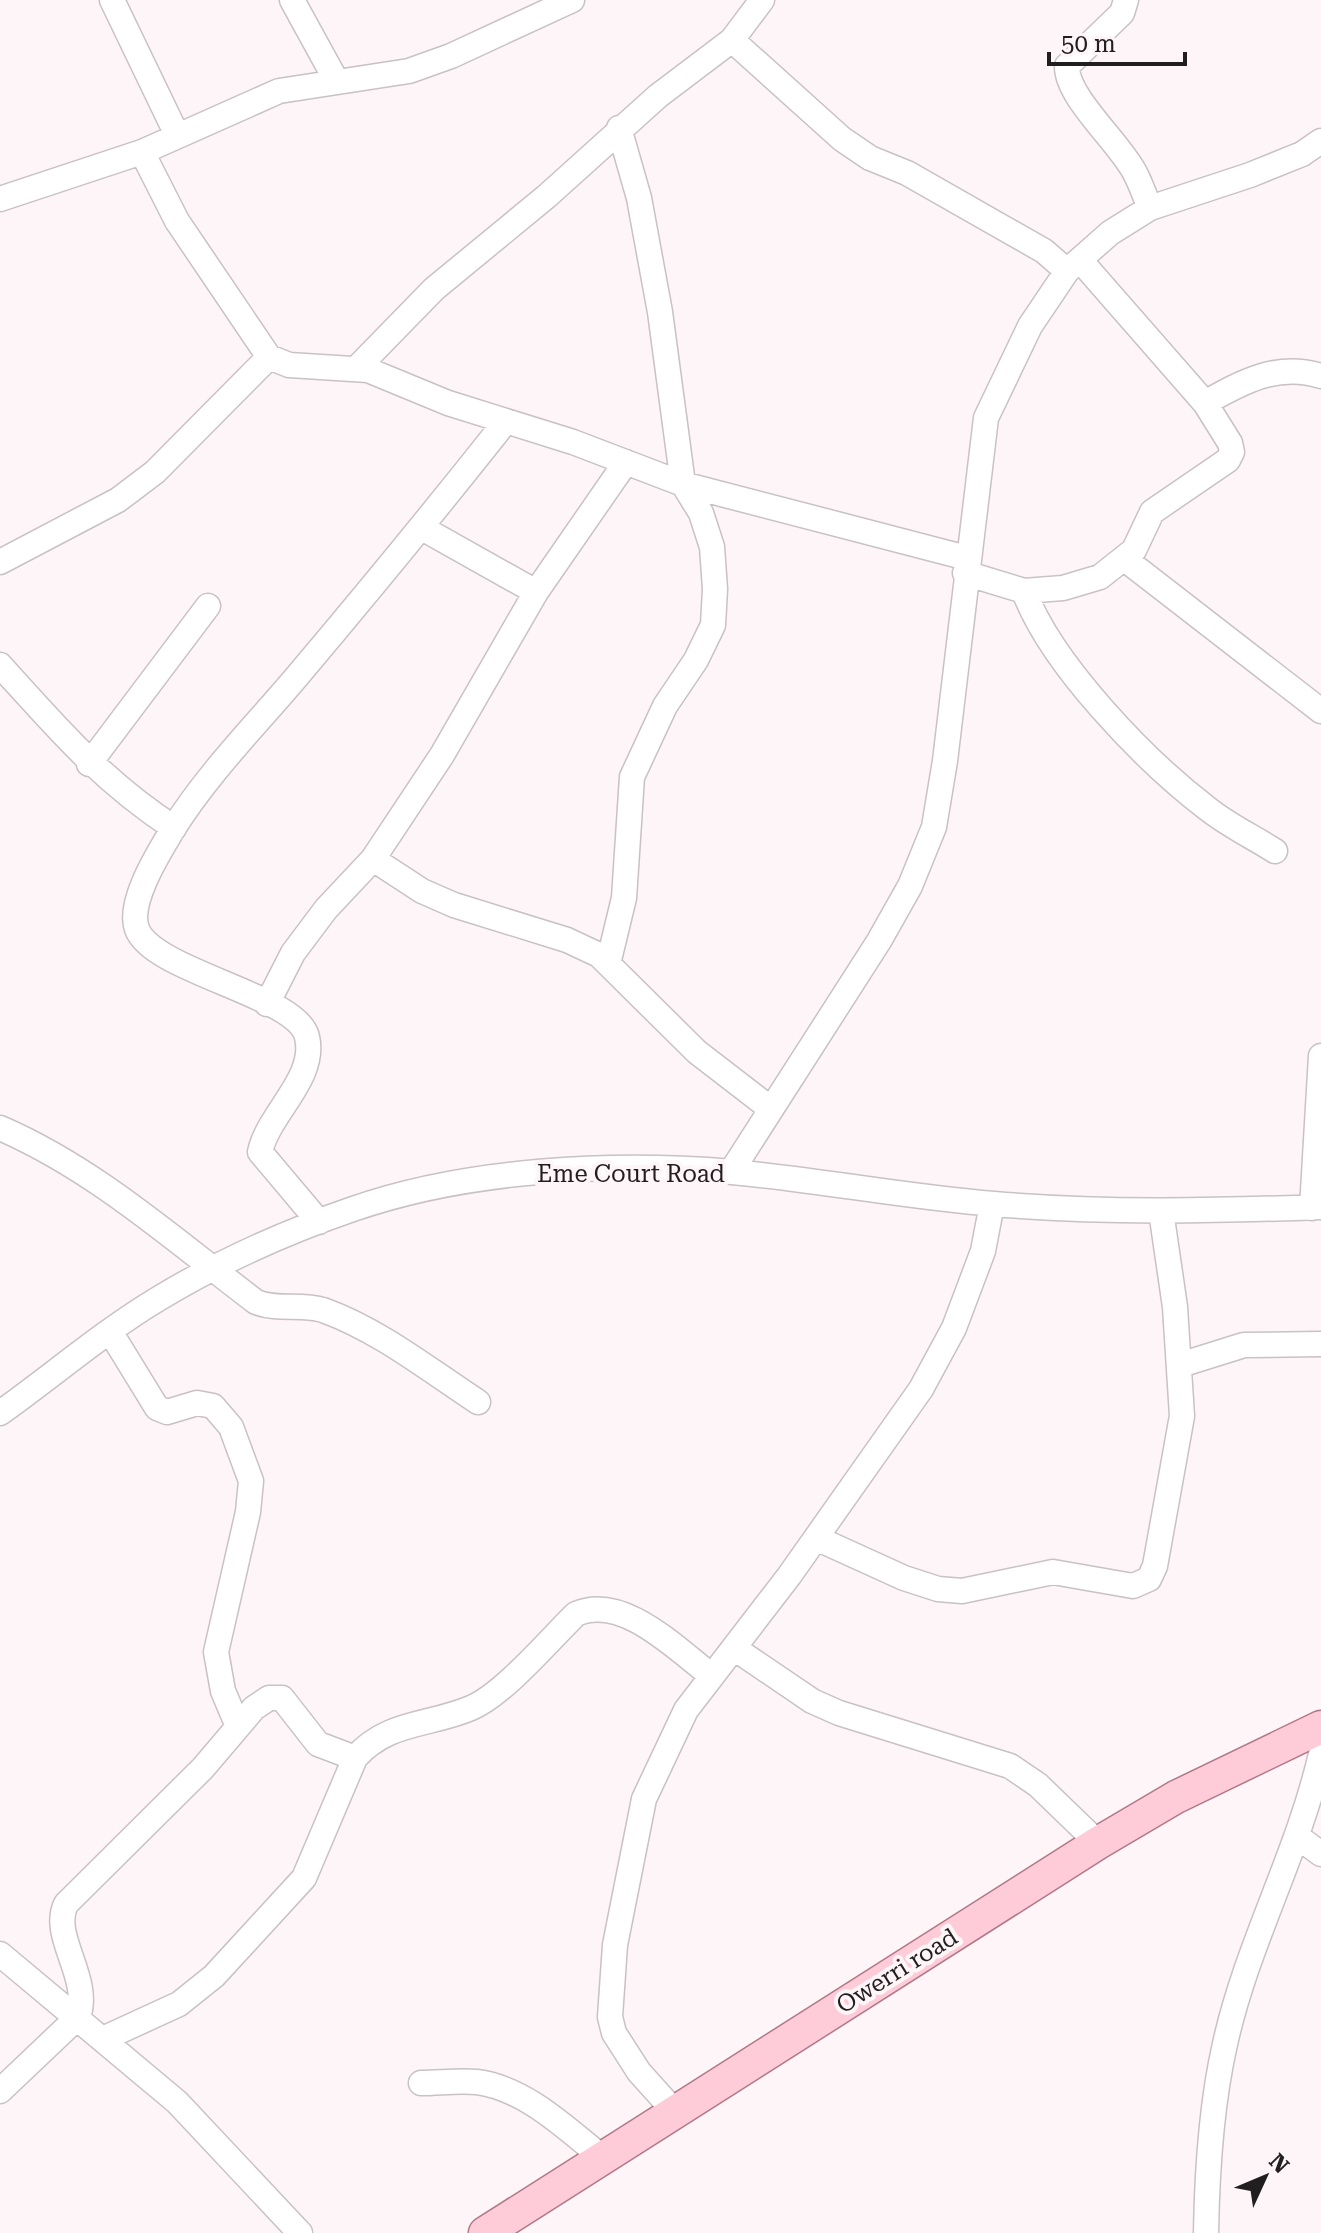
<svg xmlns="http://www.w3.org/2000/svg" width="1321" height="2233" font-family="'Roboto Serif',serif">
	<rect width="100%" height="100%" fill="#fdf5f7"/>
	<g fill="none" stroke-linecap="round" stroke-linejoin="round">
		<g stroke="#c9c1c3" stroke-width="27">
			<path id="minor" d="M112,0L177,135
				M292,0L337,82
				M1126,0L1122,13L1067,66C1066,97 1120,143 1135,173C1141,184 1145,197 1150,208
				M732,40L842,139L870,158L907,173L1044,251L1067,271
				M142,152L177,221L269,357L289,365L368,370L448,403L573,442L683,484L967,558
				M0,199L142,152L279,91L409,71L451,56L572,0
				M356,369L434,289L547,196L658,96L732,40L762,0
				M1205,403C1242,382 1278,362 1321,376
				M422,528L536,592
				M1126,560L1321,711
				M0,562L118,500L155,472L269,357
				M965,573L1024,591L1063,588L1100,577L1134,550L1152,512L1228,460L1232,452L1230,443L1205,403L1080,260
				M1024,591C1051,664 1145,761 1208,809C1228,825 1253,837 1275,851
				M0,665C57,728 102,781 174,828
				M89,764L208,606
				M373,859L422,891L454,905L567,940L599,955L697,1052L771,1109
				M608,964L624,898L632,777L665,706L696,660L713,625L715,589L712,547L701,513L683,484L660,312L639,198L619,128
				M267,1004L293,953L326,909L373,859L442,755L536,592L626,462
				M0,1128C95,1169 174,1240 256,1302C278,1311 301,1303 323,1310C379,1330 429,1370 478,1402
				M731,1172L879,941L910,886L934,827L945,761L986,418L1030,326L1067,271L1110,233L1150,208L1250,175L1302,154L1321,141
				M1312,1208L1321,1056
				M319,1222L260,1152C268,1114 317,1078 307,1037C298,995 153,972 137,929C127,902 160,851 173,829C208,773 257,724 299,674C369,591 438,507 506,421
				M111,1333L157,1408L167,1412L197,1403L213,1406L231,1427L251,1481L248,1512L216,1652L223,1691L237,1724
				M1180,1365L1244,1345L1321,1344
				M0,1413C52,1376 103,1332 158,1299C219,1262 286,1232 353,1209C468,1169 612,1162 732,1172C820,1180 906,1197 994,1204C1103,1213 1212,1211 1321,1207
				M816,1538L904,1578L938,1589L962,1591L1053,1572L1133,1586L1149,1579L1155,1566L1182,1416L1175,1307L1161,1211
				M734,1648L812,1701L839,1713L1010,1766L1038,1785L1098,1843
				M1298,1837L1321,1854
				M0,1954L177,2102L300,2233
				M105,2038L179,2004L214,1976L304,1878L355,1758C387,1721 429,1726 471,1708C503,1695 550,1639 576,1614C623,1593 677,1650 712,1676
				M421,2083C439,2083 459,2080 477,2082C525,2088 567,2129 603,2158
				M0,2091L78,2017C92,1978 50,1936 66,1904L203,1768L254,1708L269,1698H282L318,1744L355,1758
				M675,2112L639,2072L614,2033L610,2017L615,1945L644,1799L686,1710L789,1576L921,1389L954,1328L983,1251L992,1204
				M1206,2233C1207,2171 1211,2105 1225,2044C1247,1944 1298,1854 1321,1754"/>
		</g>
		<g stroke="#b17888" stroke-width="35">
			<path id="major" d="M485,2233L1098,1843L1176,1797L1321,1727"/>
		</g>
		<use href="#minor" stroke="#fff" stroke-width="24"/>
		<use href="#major" stroke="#fecbd9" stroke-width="32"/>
	</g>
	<g text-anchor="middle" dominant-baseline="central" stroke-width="8" stroke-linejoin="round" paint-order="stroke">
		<g font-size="24" fill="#211e1f" stroke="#fdf5f7">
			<text x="631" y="1174">Eme Court Road</text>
			<text transform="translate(897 1971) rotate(-32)">Owerri road</text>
		</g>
	</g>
	<g transform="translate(1265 2177) rotate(46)" stroke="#fdf5f7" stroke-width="6" paint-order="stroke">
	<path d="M0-6L14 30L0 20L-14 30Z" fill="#211e1f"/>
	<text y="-12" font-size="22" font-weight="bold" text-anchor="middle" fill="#211e1f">N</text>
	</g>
	<path d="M1049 52v12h136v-12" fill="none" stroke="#211e1f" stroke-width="4"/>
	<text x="1061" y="52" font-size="24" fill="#211e1f" stroke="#fdf5f7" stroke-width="6" paint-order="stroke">50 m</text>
</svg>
